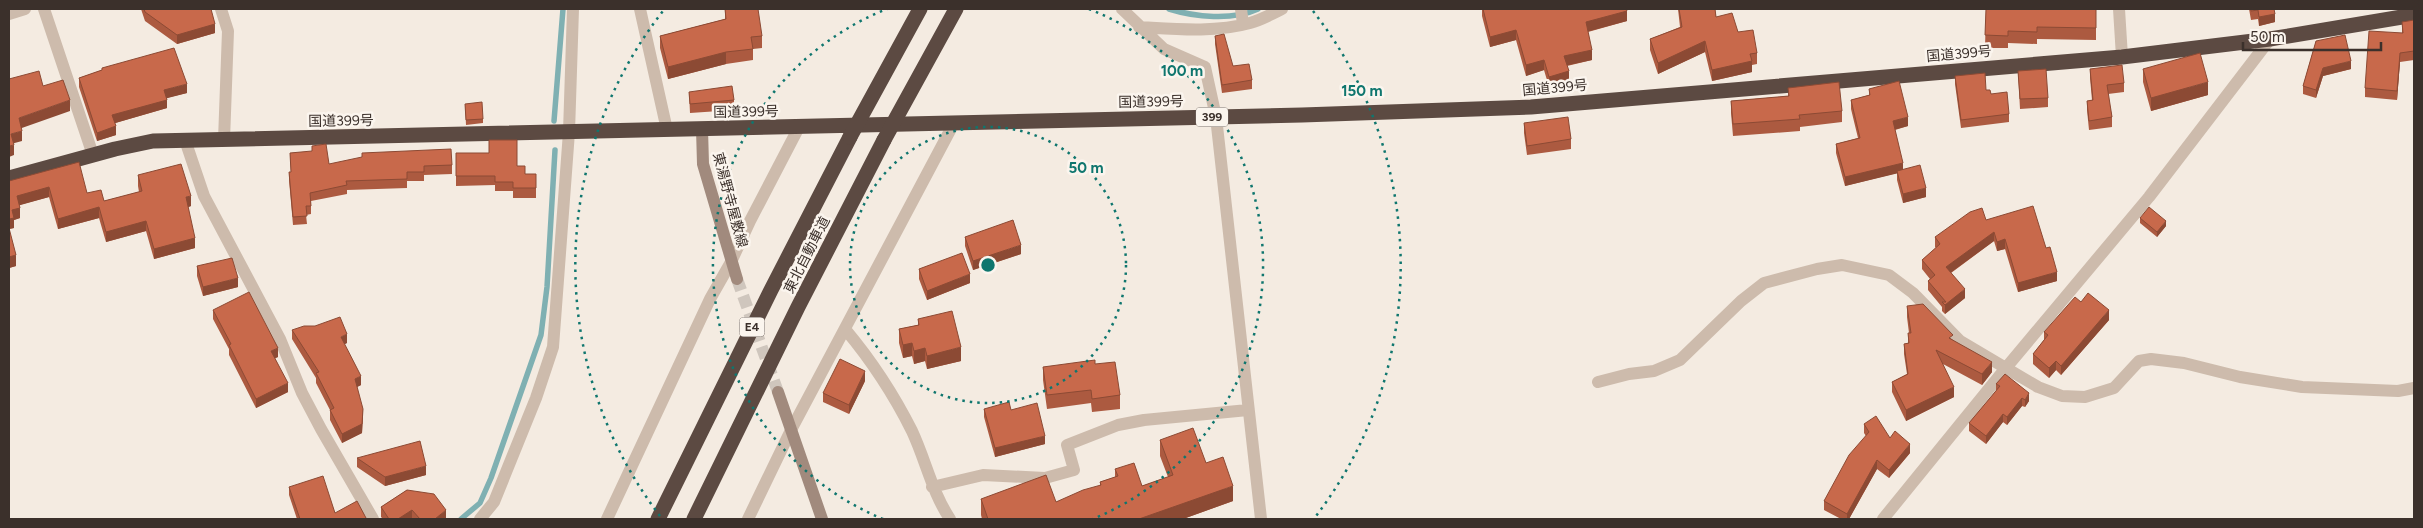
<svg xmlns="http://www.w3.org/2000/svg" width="2423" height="528" font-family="Figtree,'Noto Sans JP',sans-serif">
	<rect width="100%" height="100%" fill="#f4ebe1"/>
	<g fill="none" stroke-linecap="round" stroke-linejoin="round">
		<path stroke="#7fb0b2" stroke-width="5.5" d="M1169,9C1195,17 1232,21 1258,9
			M554,121L563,9
			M461,519L480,503L491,478L541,335L547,287L555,150"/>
		<path stroke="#cfc6bd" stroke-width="12" stroke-dasharray="12 6" stroke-linecap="butt" d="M737,279L778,392"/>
		<path stroke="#cdbbac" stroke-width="12" d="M44,9L93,155
			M221,9L228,31L224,140
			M640,9L667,130
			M1122,9L1164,49L1205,67L1216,117L1261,519
			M1241,9L1243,24
			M2119,9L2122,57
			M9,14L25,9
			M1139,27C1175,29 1214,33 1250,23C1261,20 1272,14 1282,9
			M185,140L204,196L280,339L302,393L321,429L373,519
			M845,329C871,360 894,395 912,431C926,461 932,492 950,519
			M1598,382L1629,374L1654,371L1680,360L1741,301L1764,283L1817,269L1842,265L1889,275L1913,293L1960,341L2038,387L2062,396L2085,397L2114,388L2139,361L2151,359L2184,363L2240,377L2302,387L2398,391L2414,388
			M932,487L983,475L1045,478L1074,470L1067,445L1118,425L1144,420L1248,410
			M480,519L494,502L536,398L553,347L569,132L573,9
			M607,519L710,299L731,262L750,221L799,127
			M748,519L791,430L954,123
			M1883,519L2005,369L2149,197L2270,39"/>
		<path stroke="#a18a7d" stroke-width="12" d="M702,129L703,164L737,279
			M778,392L822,519"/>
		<path stroke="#5c4a42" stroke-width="15" d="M9,178L115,149L153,141L1302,115L1531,107L2122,57L2270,39L2414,15
			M658,519L771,290L850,137
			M694,519L798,307L884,140"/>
		<path stroke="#5c4a42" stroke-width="15" d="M850,137L920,9
			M884,140L956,9"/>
	</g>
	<path fill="#ac5a40" d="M141,9H211L215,33L177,44L145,21Z
		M725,9L762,36V48L753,49V60L726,64L668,79L660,48V36L725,19Z
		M1482,9H1626L1627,21L1588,32L1592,60L1567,66L1569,81L1549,87L1544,70L1526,76L1516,40L1490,47L1482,16Z
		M1678,9H1715L1716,17L1738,32L1757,53V64L1752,65V72L1712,81L1705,52L1658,74L1650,50V39L1680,27Z
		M1986,9H2096V40L2037,39V44L2008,43V48H1985Z
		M2249,9H2274L2275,22L2259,26L2258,19L2251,20Z
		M2414,20V60L2400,62L2397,100L2365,97V88L2402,33V22Z
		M1215,36L1233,66L1252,80V89L1222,93L1215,44Z
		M2316,41L2351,69L2323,76L2316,98L2303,94V86Z
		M102,68L187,93L166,98L167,108L115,123L116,135L97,141L79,87V78L102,70Z
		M2090,69L2124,83V92L2108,94L2112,117V127L2089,130L2087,110V101L2092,100L2090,78Z
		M2143,69L2208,95L2151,111L2143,82Z
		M2018,71L2048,98V107L2020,109Z
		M1955,76L1986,90L1991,94L2009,114V122L1961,128L1955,84Z
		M1788,88L1842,111V122L1800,127V131L1733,136L1731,113V101L1788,96Z
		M1869,89L1908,126L1895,130L1903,170L1926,197L1903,203L1897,180V173L1845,186L1836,153V144L1858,138L1851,109V100L1869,95Z
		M689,92L734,100V110L690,113Z
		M465,104L483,119V123L466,125Z
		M1524,123L1571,139V149L1527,155L1524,133Z
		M312,146L329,164L452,165V174L424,175V181H407V188L347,190V194L311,201V214L306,215L307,224L293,225L289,180V172H291L290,153L312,152Z
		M456,153L517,166L525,174H536V198H513V191H495V185L456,186Z
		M138,175L191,206L188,207L195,248L154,259L146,231L106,242L99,218L58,229L49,197L19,205L20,218L14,220V228L9,229L16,266L9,268V181L87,193L104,201L139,192L138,186Z
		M2140,218L2166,226L2157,237L2140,223Z
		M1986,220L2057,281L2018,292L2005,249L1997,251L1994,241L1951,273L1965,298L1945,314L1942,311V307L1928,290V281L1930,279L1922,269V260L1936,248L1935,247V237Z
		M965,237L1021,254L973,270L965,246Z
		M197,266L238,287L203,296L197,276Z
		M919,269L970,283L927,300L919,279Z
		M2081,302L2109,320L2061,375L2056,370L2049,378L2033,364V354L2044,340V332Z
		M1907,306L1953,340L1992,372L1982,385L1943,364L1954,397L1906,421L1892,392V382L1907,374L1904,354V344L1908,343V333H1909L1907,317Z
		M213,310L278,357L275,358L288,392L256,408L229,355V349L213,319Z
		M918,319L961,361L927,369L925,361L914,364L912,356L903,358L899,343V329L918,325Z
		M292,330L347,343L344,344L361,385L357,387L363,418L362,433L342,443L330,420V410L316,383V378L292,339Z
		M1095,364L1120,395V409L1092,412L1091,403L1047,409L1043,380V367Z
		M865,381L849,414L823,402V393Z
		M1996,384L2029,401L2025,407L2022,406L2007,425L2003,422L1986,444L1969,431V423L1996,391Z
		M984,409L1011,410L1045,444L995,457L984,417Z
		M1864,424L1890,438L1910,453L1889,478L1877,469L1849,519H1841L1824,510V501L1866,436L1864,433Z
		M1160,440L1206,463L1233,501L1183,519H982L981,515V499L1056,502L1100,486V482L1115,477V469L1142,486L1168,477L1160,456Z
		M357,458L426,475L385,486L357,467Z
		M289,487L335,513L366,519H297L289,495Z
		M407,490L446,519H383L381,517V507Z"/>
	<path fill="#8c4a34" d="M1627,11V21L1586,32V22Z
		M2275,14V22L2259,26V17Z
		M215,24V33L177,44V35Z
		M1516,30V40L1490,47V37Z
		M1705,41V52L1658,74V63Z
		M1592,50V60L1564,66V56Z
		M726,52V64L668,79V67Z
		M2400,53V62L2397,100V91Z
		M1544,60V70L1526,76V65Z
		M1752,61V72L1712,81V70Z
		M2351,61V69L2323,76L2316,98V90L2323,68Z
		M1569,71V81L1549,87V77Z
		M2208,82V95L2151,111V98Z
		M187,84V93L164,99V90Z
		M70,100V111L19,129V118Z
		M167,100V108L112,124V115Z
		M1908,117V126L1893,130V121Z
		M116,126V135L97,141V133Z
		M22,131V141L11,144V134Z
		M14,145V155L9,157V146Z
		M1903,163V172L1845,186V177Z
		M49,187V197L17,206V196Z
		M1926,188V197L1903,203V194Z
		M191,196V206L186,208V197Z
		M99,207V218L58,229V219Z
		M20,208V218L14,220V228L9,229V219L12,210Z
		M146,221V231L106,242V232Z
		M2166,221V226L2157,237V232Z
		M1994,232V241L1946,276V267Z
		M195,238V248L154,259V249Z
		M2005,239V249L1997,251V242Z
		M1021,245V254L973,270V261Z
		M16,255V266L9,268V257Z
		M2057,272V281L2018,292V283Z
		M970,274V283L927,300V291Z
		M238,278V287L203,296V287Z
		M1965,289V298L1945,314V305Z
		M2109,310V320L2061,375V366Z
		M347,334V343L341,346V337Z
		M912,343V356L903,358V345Z
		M961,347V361L927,369V356Z
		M278,348V357L271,360V351Z
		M925,348V361L914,364V351Z
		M2056,361V370L2049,378V368Z
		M1992,362V372L1982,385V374Z
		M865,371V381L849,414V405Z
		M361,376V385L355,388V379Z
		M288,383V392L256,408V399Z
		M1954,387V397L1906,421V410Z
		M2029,393V401L2025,407V400Z
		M2022,398V406L2007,425V417Z
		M363,409L362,433L342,443V434Z
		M2003,414V422L1986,444V436Z
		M1045,436V444L995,457V448Z
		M1910,444V453L1889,478V470Z
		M1877,460V469L1849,519H1847V514Z
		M426,466V475L385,486V477Z
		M1233,486V501L1183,519H1139Z
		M412,510V519H398Z
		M446,510V519H435Z"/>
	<path fill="#c8694b" stroke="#8c4a34" d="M144,9H211L215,24L177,35L145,12Z
		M725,9H758L762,36L751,37L753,49L726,52L668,67L660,36L726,19Z
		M1483,9H1626L1627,11L1586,22L1592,50L1564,56L1569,71L1549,77L1544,60L1526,65L1516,30L1490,37Z
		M1679,9H1715L1716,17L1732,13L1738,32L1753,30L1757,53L1750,54L1752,61L1712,70L1705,41L1658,63L1650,39L1682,27Z
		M1986,9H2096V28L2037,27V32L2008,31V36L1985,35Z
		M2251,9H2274L2275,14L2259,17L2258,10L2251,11Z
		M2414,20V51L2400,53L2397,91L2365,88L2369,31L2403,33L2402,22Z
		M1224,34L1233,66L1249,64L1252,80L1222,85L1215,36Z
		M2345,35L2351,61L2323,68L2316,90L2303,86L2316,41Z
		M174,48L187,84L164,90L167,100L112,115L116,126L97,133L79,78L102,70V68Z
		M2200,53L2208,82L2151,98L2143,69Z
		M2122,65L2124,83L2107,85L2112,117L2089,121L2087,101L2093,100L2090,69Z
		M2046,69L2048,98L2020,99L2018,71Z
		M39,71L43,86L63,80L70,100L19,118L22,131L11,134L14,145L9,146V79Z
		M1985,73L1986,90H1990L1991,94L2007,92L2009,114L1961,120L1955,76Z
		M1899,81L1908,117L1893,121L1903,163L1845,177L1836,144L1860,138L1851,100L1870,95L1869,89Z
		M1839,82L1842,111L1799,115L1800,119L1733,124L1731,101L1789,96L1788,88Z
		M732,86L734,100L690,104L689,92Z
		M482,102L483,119L466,120L465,104Z
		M1568,117L1571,139L1527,146L1524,123Z
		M489,140H517V166H525V174H536V188H513V182H495V176H456V153H489Z
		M326,144L329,164L362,157V153L451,149L452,165L424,166V172H407V179L346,181L347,185L310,193L311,206H306L307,216L293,217L289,172H291L290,153L312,151V146Z
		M79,162L87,193L101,190L104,201L142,191L138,175L181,164L191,196L186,197L195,238L154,249L146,221L106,232L99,207L58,219L49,187L17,196L20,208L12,210L14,218L9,219V181Z
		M1920,165L1926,188L1903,194L1897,171Z
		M2033,206L2046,248L2050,247L2057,272L2018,283L2005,239L1997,242L1994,232L1946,267L1965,289L1945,305L1942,302H1946L1928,281L1935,275L1922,260L1940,244L1935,237L1970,212L1982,208L1986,220Z
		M2149,207L2166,221L2157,232L2140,218Z
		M1013,220L1021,245L973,261L965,237Z
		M9,228L16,255L9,257Z
		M962,253L970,274L927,291L919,269Z
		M232,258L238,278L203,287L197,266Z
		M249,292L278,348L271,351L288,383L256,399L229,345L231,344L213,310Z
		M2088,293L2109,310L2061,366L2056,361L2049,368L2033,354L2048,335L2044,332L2075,297L2081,302Z
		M1923,304L1953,335L1949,338L1992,362L1982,374L1936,350L1954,387L1906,410L1892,382L1908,374L1904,344L1909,343L1908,333H1911L1907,306Z
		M952,311L961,347L927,356L925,348L914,351L912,343L903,345L899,329L919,325L918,319Z
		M340,317L347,334L341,337L361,376L355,379L363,409L362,424L342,434L330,410L334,408L316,373L319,372L292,330L304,326H315Z
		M840,359L865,371L849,405L823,393Z
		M1095,360V364L1115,362L1120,395L1092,399L1091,390L1047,395L1043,367Z
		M2005,374L2029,393L2025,400L2022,398L2007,417L2003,414L1986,436L1969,423L2000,386L1996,384Z
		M1009,402L1011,410L1037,403L1045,436L995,448L984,409Z
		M1876,416L1890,438L1895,431L1910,444L1889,470L1877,460L1847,514L1824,501L1849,455L1869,432L1864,424Z
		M1193,428L1206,463L1223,457L1233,486L1139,519H988L981,499L1046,475L1056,502L1083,490L1101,485L1100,482L1118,476L1115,469L1134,463L1142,486L1173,475L1160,440Z
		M420,441L426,466L385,477L357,458Z
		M323,476L335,513L357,501L366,518L364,519H300L289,487Z
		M407,490L434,494L446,510L435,519H420L412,510L398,519H389L381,507Z"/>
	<g fill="none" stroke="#0f766e" stroke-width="2.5" stroke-dasharray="2.5 5">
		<circle cx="988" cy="265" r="138"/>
		<path d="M883 519A275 275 0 0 1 887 9M1089 9A275 275 0 0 1 1093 519"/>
		<path d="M660 516A413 413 0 0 1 663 11M1313 11A413 413 0 0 1 1316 516"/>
	</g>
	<g text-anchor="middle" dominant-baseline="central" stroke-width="5" stroke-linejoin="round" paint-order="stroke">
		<g fill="#fbf5ee" stroke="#756b66" stroke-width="1">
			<rect x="1196" y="107.5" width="32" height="19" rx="4"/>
			<rect x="739.5" y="317.5" width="25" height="19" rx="4"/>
		</g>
		<g font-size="12" font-weight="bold" fill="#3b302b">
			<text x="1212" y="117">399</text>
			<text x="752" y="327">E4</text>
		</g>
		<g font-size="14" fill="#3b302b" stroke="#fbf5ee">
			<text transform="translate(1959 54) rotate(-5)">国道399号</text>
			<text transform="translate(1555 88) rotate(-5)">国道399号</text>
			<text transform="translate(1151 102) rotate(-1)">国道399号</text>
			<text transform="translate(746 112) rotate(-1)">国道399号</text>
			<text transform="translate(341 121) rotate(-1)">国道399号</text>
			<text transform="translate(730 200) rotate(75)">東湯野寺屋敷線</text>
			<text transform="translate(807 255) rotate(-63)">東北自動車道</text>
		</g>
	</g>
	<circle cx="988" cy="265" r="8" fill="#0f766e" stroke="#fbf5ee" stroke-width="2.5"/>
	<g font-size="15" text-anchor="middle" font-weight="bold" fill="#0f766e" stroke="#fbf5ee" stroke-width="5" stroke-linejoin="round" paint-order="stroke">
		<text x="1182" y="76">100 m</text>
		<text x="1362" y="96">150 m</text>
		<text x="1086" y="173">50 m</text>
	</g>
	<rect width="2423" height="528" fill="none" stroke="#3b302b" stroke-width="20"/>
	<path d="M2243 42v8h138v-8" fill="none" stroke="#3b302b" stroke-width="2.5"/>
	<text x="2250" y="42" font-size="15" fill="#3b302b" stroke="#fbf5ee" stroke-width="4" paint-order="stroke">50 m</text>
</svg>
